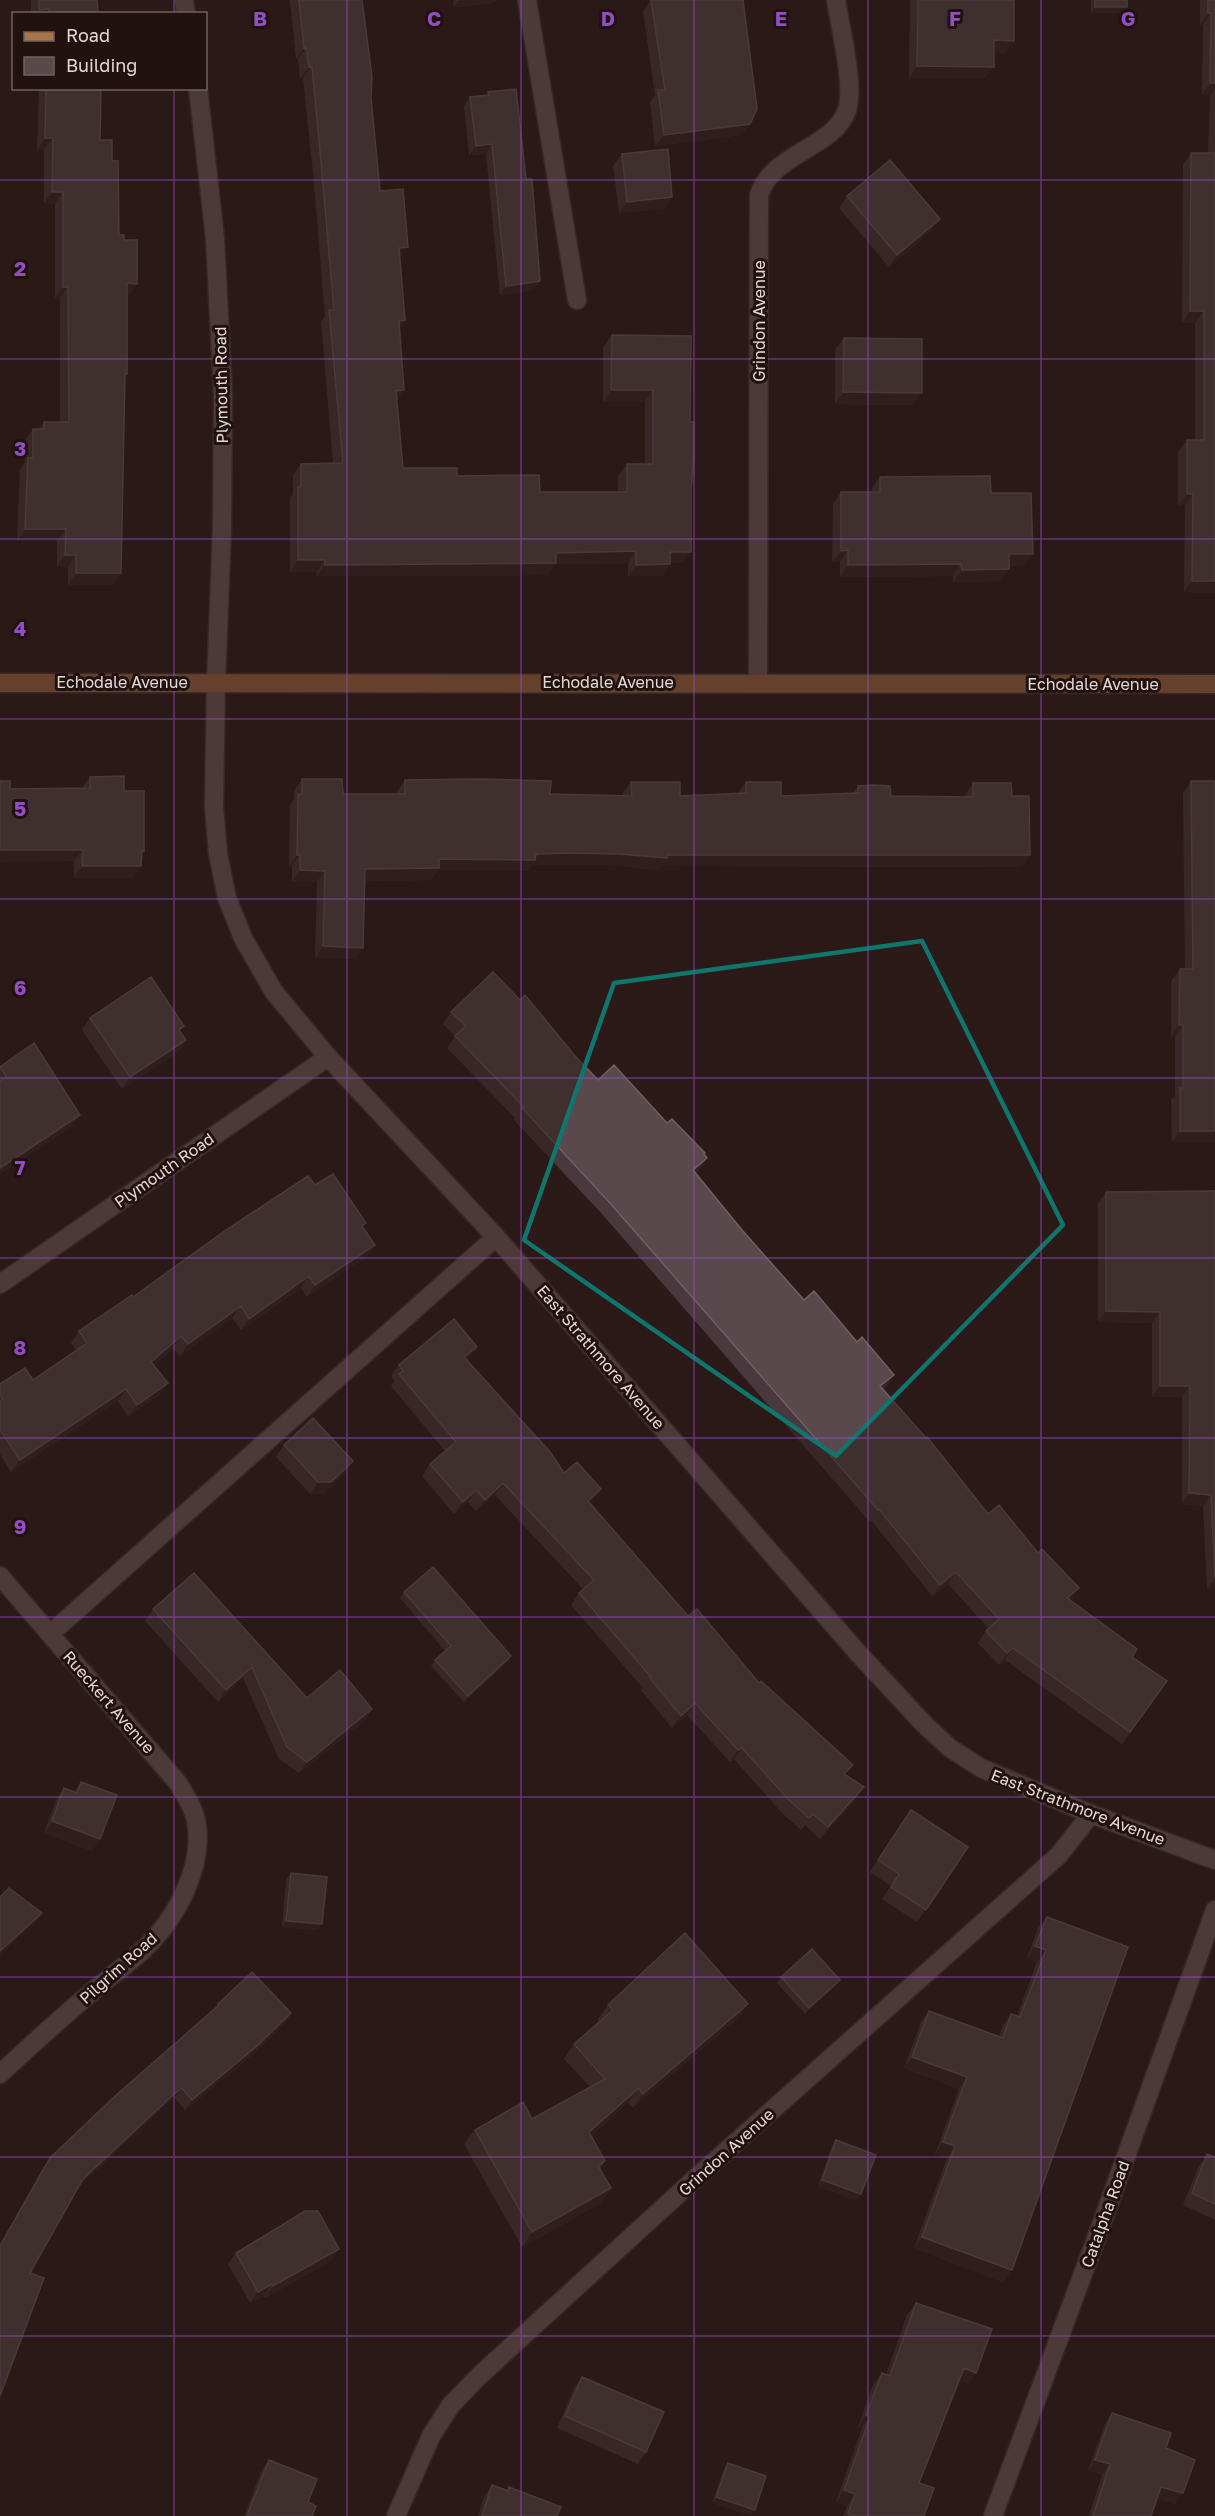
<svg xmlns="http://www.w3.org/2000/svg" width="1215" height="2516" font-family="'Golos Text',sans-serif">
	<rect width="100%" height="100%" fill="#2b1a18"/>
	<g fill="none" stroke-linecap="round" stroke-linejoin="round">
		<g stroke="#453837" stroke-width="21">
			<path id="minor" d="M184,0L186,14
				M527,0L577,300
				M198,88L215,238L223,395L222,528L216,682L214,807L218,854L227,898L243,938L274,992L328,1057L496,1237L858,1653L925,1725L950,1748L981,1768L1091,1814L1215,1860
				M758,682L759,195C772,153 834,148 847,110C855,85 840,27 836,0
				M0,1284L328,1057
				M0,1576L178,1783C185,1794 193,1807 196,1820C205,1866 176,1920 142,1951C124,1967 104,1981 86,1997C56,2022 28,2048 0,2074
				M50,1634L496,1237
				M396,2516L431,2436L451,2405L479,2376L698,2176L1059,1855L1091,1814
				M993,2516L1103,2220L1215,1910"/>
		</g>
		<g stroke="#453837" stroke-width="21">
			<path id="major" d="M0,683L1215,684"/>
		</g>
		<use href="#minor" stroke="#75615e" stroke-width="18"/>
		<use href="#major" stroke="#ac7248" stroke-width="18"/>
	</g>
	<path fill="#49383d" d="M31,0H97L98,14H31Z
		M290,0H362L380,191L400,258V328L397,401L403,468L457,476L540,492H618V476L627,464H645V402H603V347L612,335L691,336L682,563H670L662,576H628V563L555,564L547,575L316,576L317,572H290V498L293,494V475L301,464L333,463L321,322L325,316L313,173L303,78H300L298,59H296Z
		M453,0H496L493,3L454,7Z
		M651,0L750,124L741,135L655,146L650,102L655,95L643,11Z
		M910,0H1014L1006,53L994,52L985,78H909Z
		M1091,0H1127V7L1122,13H1091Z
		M1200,0H1215V593L1184,592L1185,506H1178V452L1187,440H1195V323H1182L1183,165L1191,153H1208L1210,95L1202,94L1203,25H1200Z
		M39,88H101L100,140L112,161L119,235L124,240L137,284L129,295H127L121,573L113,585H68V567H57V541H17L20,470L25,462V440L33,429H39L44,422H60V298H55V204L44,203V150H37Z
		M488,92L526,179L540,281L533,290L500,295L486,154L469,155L464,106L470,97L486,95Z
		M622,154L664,209L619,213L613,166Z
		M847,196L931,231L889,267L839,208Z
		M844,338L913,405L835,404V349Z
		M880,477L991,493L1024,565L1009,566L1001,581L953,582V576L840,577V562H832L833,504L841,492H872V488Z
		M90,777L124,791L141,854L133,878H74V861L10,789L82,788Z
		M302,779L343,794H397V792L405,780L550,794L623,796V793L631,782L680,796L737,794L746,782L781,796L853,793L858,786L891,796L965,797V795L973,783L1012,796L1022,867L661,866L659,870L611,865H532L527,871L438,870L431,880L365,881L355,959L315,958L317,882H292V866H289L290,806L294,799V791Z
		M1191,781L1215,1143L1172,1142L1171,1100L1175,1096V1037H1171V981L1180,969H1185L1183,793Z
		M520,1000L598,1080L667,1123L704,1155L699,1170L695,1173L742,1230L804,1300L886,1387L883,1389L988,1514L1070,1600L1132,1657L1167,1681L1122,1744L1005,1660L999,1665L978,1643L988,1628L948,1584L932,1596L871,1520L870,1522L602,1214L514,1120L515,1118L447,1048L455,1036L443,1024L451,1012Z
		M90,1018L180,1031L186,1040L178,1052L122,1089L82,1030Z
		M0,1067L80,1115L72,1126L0,1174Z
		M315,1185L363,1228L375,1245L366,1257L307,1297L301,1288L241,1330L232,1318L180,1356L173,1348L154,1365L168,1383L159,1395L128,1417L118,1401L11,1472L0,1454V1384L33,1380L76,1350L71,1343L79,1331Z
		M1215,1191V1588L1207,1589L1203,1506L1182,1504V1397H1152V1323L1098,1322V1203L1106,1192Z
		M477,1347L467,1360L564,1473L592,1501L590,1503L688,1616L759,1683L846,1775L856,1799L820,1839L805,1825L801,1830L782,1813L734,1759L730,1762L687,1715L672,1728L641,1690L643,1688L571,1605L579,1593L583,1589L495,1495L476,1511L468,1502L454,1514L422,1476L430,1464L445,1451L391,1386L394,1381L391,1376L399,1365Z
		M284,1445L353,1461L345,1473L323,1494H310L276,1457Z
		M404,1592L511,1656L507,1662L464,1702L431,1666L435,1660L445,1651L400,1598Z
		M153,1609L307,1698L372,1709L364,1721L299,1773L279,1759L243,1678L218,1702L145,1621Z
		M81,1782L92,1851L44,1833L56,1800L64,1788L74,1792Z
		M911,1810L968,1847L917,1922L882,1899L891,1886L870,1872Z
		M291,1873L318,1930L282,1927L286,1879Z
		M1047,1917L1128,1947L1012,2270L1003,2282L914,2248L947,2158L935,2154L959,2089L904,2068L921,2022L929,2011L999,2037L1003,2025L1011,2014L1017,2016L1037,1962L1027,1958L1038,1928Z
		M781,1977L835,1986L805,2014L777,1983Z
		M218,2004L291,2013L284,2024L251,2056L185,2110L175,2098L166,2105L79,2186L30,2273L0,2396V2244L43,2168L50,2158L214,2010Z
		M748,2004L738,2018L633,2108L628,2103L591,2136L605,2161L600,2169L611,2188L601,2203L522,2247L464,2144L475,2130L532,2119L590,2087L564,2059L574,2044L600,2022L598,2019L608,2005Z
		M836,2140L857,2201L818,2186L832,2146Z
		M1207,2154L1215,2157V2220L1183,2205L1199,2166Z
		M339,2249L331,2261L265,2298L264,2296L250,2303L228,2264L236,2253Z
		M916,2303L968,2384L959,2381L919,2483L924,2516H843L847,2506L836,2502L862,2428L858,2427L873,2385L882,2373L886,2375L907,2315Z
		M582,2377L646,2452L638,2464L557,2428L574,2388Z
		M1112,2413L1166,2448L1175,2504L1157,2498L1151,2516H1089L1102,2475L1088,2470L1105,2424Z
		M269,2460L308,2502L312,2516H244L261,2472Z
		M728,2463L766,2476L712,2503L724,2469Z
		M492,2485L507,2490L509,2487L557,2516H478L484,2497Z"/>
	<path fill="#362527" d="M468,0H496L493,3L454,7L458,1Z
		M1095,7H1127L1122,13H1091Z
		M49,9L46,14H37L39,10Z
		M1208,13H1211L1203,25H1200Z
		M994,40L1014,41L1006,53L986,52Z
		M306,47L298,59H296L304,48Z
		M312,66L303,78H300L309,67Z
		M917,66L994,67L985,78H909Z
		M1210,83H1215V88L1210,95L1202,94Z
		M750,124L741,135L655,146L664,135Z
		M45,138H53L44,150H37Z
		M492,144L486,154L469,155L476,146Z
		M52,192H63L55,204L44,203Z
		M672,197L664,209L619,213L627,202Z
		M940,219L931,231L889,267L897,255Z
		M408,247L400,258L390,259L399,248Z
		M540,281L533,290L500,295L506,286Z
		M127,283L137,284L129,295H119Z
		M63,287H68L60,298H55Z
		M1190,311H1204L1195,323H1182Z
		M405,320L397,332L399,321Z
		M404,390L396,402V391Z
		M611,390H653L645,402H603Z
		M843,392L922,393L913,405L835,404Z
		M1187,494H1193L1185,506H1178Z
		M25,529H66L57,541H17Z
		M848,550L840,562H832L841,551Z
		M636,551L628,563L555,564L547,575L316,576L325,565L556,553Z
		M670,552H691L682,563H662Z
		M1009,554H1033L1024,565L1000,566Z
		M65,555H76L68,567H57Z
		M298,560H325L317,572H290Z
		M670,564L662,576H628L636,565Z
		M961,564L953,576L840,577L848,565Z
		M1009,569L1001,581L953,582L962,570Z
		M76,573H121L113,585H68Z
		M1192,581H1215V593L1184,592Z
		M0,850H83L74,861L0,862Z
		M573,853L667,855H1030L1022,867L661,866L659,870L611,865H532L527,871L438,870L431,880L357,881L365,869L439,859L536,854Z
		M297,855H300L292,866H289Z
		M82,866H141L133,878H74Z
		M300,870L325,871L317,882H292Z
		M323,946L363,948L355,959L315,958Z
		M1179,1025H1183L1175,1037H1171Z
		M186,1040L178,1052L122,1089L130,1077Z
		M80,1115L72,1126L0,1174V1168Z
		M1180,1131H1215V1143L1172,1142Z
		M707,1158L699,1170L685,1182L693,1170Z
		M375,1245L366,1257L307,1297L315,1285Z
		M309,1276L301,1288L241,1330L249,1319Z
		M241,1306L232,1318L180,1356L188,1344Z
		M1106,1311L1160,1312L1152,1323L1098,1322Z
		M181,1336L173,1348L143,1374L151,1362Z
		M477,1347L468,1358L456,1368L464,1357Z
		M894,1375L886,1387L872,1398L880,1386Z
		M168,1383L159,1395L128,1417L137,1405Z
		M1160,1386H1190L1182,1397H1152Z
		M126,1389L118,1401L11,1472L20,1460Z
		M353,1461L345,1473L323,1494H310L318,1482Z
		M503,1483L495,1495L476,1511L485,1500Z
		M601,1489L592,1501L580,1513L588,1501Z
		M476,1490L468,1502L454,1514L463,1502Z
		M1189,1493L1211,1495L1203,1506L1182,1504Z
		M956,1572L948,1584L932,1596L940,1585Z
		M1215,1578V1588L1207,1589Z
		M1079,1588L1071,1599L1059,1610L1067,1598Z
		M1013,1648L1005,1660L999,1665L1007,1653Z
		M511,1656L507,1662L464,1702L468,1696Z
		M252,1667L243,1678L218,1702L226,1690Z
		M695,1703L687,1715L672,1728L681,1716Z
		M372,1709L364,1721L299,1773L307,1762Z
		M742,1748L734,1759L730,1762L738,1750Z
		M864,1787L856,1799L820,1839L828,1827Z
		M52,1821L100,1839L92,1851L44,1833Z
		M42,1913L33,1925L0,1955V1951Z
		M286,1921L322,1924L318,1930L282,1927Z
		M1035,1946L1046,1950L1037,1962L1027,1958Z
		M840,1980L835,1986L805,2014L809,2008Z
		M748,2004L738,2018L633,2108L643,2094Z
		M291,2013L284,2024L251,2056L185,2110L192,2100Z
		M912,2057L967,2077L959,2089L904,2068Z
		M182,2088L175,2098L166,2105L76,2189L83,2179L173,2095Z
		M639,2088L628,2103L579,2146L589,2132Z
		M943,2142L955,2146L947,2158L935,2154Z
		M822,2180L861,2194L857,2201L818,2186Z
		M611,2188L601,2203L522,2247L532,2232Z
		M922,2237L1012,2270L1003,2282L914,2248Z
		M339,2249L331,2261L265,2298L273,2286Z
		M272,2284L264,2296L250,2303L258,2292Z
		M964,2368L976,2373L968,2384L956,2380Z
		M866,2415L870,2417L862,2428L858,2427Z
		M1095,2460L1110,2464L1102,2475L1088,2470Z
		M1161,2487L1183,2493L1175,2504L1154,2497Z
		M844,2490L855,2494L847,2506L836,2502Z
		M716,2497L755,2510L751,2516L712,2503Z"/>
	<path fill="#59494d" stroke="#6f6063" stroke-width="1.5" d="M39,0H97L98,14H48L49,9L39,10Z
		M299,0H362L372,77L371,98L380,191L403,189L408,247L399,248L405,320L399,321L404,390L396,391L403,468H457V476L539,475L540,492H627V464H653V390H611L612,335L691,336L690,422H694V458L691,490V552H670V564L636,565V551L556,553V563L325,565V560H298V487L301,486V464L343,463L329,310H334L321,162L312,66L309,67L306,47L304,48Z
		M651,0H743L757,109L750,124L664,135L658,90H665Z
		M918,0H1014V41L994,40V67L917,66Z
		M1095,0H1127V7H1095Z
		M1208,0H1215V83H1210L1211,13H1208Z
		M46,88H101L100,140H112V161H118L119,235H124V240H137V284L127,283V374H125L121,573H76V555H65L66,529H25L28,458H33V429H44V422H69L68,287H63V192H52L53,138H45Z
		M516,89L526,179H532L540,281L506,286L492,144L476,146L470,97L489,95L488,92Z
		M668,149L672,197L627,202L622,154Z
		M1191,153H1215V581H1192L1193,494H1187V440H1204V311H1190Z
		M890,160L940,219L897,255L847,196Z
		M844,338L922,339V393L843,392Z
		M990,476L991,493H1031L1033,554H1009V569L962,570L961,564L848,565V550L841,551V492H880V477Z
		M124,776V791H144V851L142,850L141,866H82L83,850H0V781H10V789L90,788V777Z
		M302,779H342L343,794H405V780L480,779L551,781L550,794L632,796L631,782H680V796L746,793V782H781V796L858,793V786L874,785L890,786L891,796L973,797V783H1011L1012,796H1029L1030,855H667V858L619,854L573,853L536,854L535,860L439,859V868L365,869L363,948L323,946L325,871L300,870V855H297L298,794H302Z
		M1191,781H1215V1131H1180V1088H1183V1025H1179L1180,969H1193Z
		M493,972L520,1000L525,995L575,1056L598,1080L614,1065L667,1123L672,1119L705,1153L704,1154L707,1158L693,1170L742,1230L804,1300L814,1291L857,1342L862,1337L894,1375L880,1386L926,1438L927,1437L988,1514L999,1505L1038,1553L1042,1549L1079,1588L1067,1598L1137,1649L1132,1657L1167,1681L1130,1732L1013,1648L1007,1653L986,1631L999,1619L956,1572L940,1585L879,1509L878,1510L610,1203L522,1108L524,1107L455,1036L466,1026L451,1012Z
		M151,977L184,1026L179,1030L186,1040L130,1077L90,1018Z
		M34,1043L80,1115L0,1168V1081L7,1077L0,1067Z
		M333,1174L366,1223L362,1226L375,1245L315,1285L309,1276L249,1319L241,1306L188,1344L181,1336L151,1362L168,1383L137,1405L126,1389L20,1460L0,1430V1401L3,1399L0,1394V1384L25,1368L33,1380L87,1343L79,1331L132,1295L133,1297L226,1230L308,1176L315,1185Z
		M1215,1191V1578L1211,1495L1189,1493L1190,1386H1160V1312L1106,1311V1192Z
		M454,1319L477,1347L464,1357L551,1453L564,1473L577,1462L601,1489L588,1501L688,1616L697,1609L759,1683L761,1681L853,1765L844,1774L864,1787L828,1827L813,1814L809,1818L790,1801L742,1748L738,1750L695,1703L681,1716L650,1678L651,1677L579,1593L594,1580L503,1483L485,1500L476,1490L463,1502L430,1464L456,1442L399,1374L403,1371L399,1365Z
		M313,1418L353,1461L331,1482H318L284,1445Z
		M433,1567L511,1656L468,1696L435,1660L451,1646L404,1592Z
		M194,1573L307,1698L340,1670L372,1709L307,1762L287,1747L252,1667L226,1690L153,1609Z
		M81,1782L117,1795L100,1839L52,1821L64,1788L77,1793Z
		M911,1810L968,1847L926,1910L891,1887L899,1874L878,1860Z
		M291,1873L327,1877L322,1924L286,1921Z
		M9,1888L42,1913L0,1951V1897Z
		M1047,1917L1128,1947L1012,2270L922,2237L955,2146L943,2142L967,2077L912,2057L929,2011L1003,2038L1011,2014L1020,2017L1046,1950L1035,1946Z
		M685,1933L748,2004L643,2094L639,2088L589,2132L605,2161L598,2166L611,2188L532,2232L475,2130L523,2102L532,2119L605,2079L574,2044L613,2010L608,2005Z
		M812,1949L840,1980L809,2008L781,1977Z
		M252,1972L291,2013L258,2045L192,2100L182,2088L173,2095L83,2179L30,2273L44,2278L0,2396V2246L50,2158L114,2097L219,2005L218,2004Z
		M836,2140L876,2155L861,2194L822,2180Z
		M1207,2154L1215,2157V2204L1192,2193Z
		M305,2211H318L339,2249L273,2286L272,2284L258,2292L236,2253Z
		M916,2303L992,2329L976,2373L964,2368L919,2483L934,2488L924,2516H855L848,2514L855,2494L844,2490L870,2417L866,2415L882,2373L890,2376Z
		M582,2377L664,2412L646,2452L565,2416Z
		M1112,2413L1171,2433L1166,2448L1195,2460L1183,2493L1161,2487L1151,2516H1093L1110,2464L1095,2460Z
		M269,2460L317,2479L308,2502L316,2506L312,2516H247Z
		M728,2463L766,2476L755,2510L716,2497Z
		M492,2485L508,2491L509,2487L561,2507L557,2516H482Z"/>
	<path d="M0 0H1215V2516H0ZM922,941L1063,1225L836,1456L524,1240L614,983Z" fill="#2b1a18" fill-opacity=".55" fill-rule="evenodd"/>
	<path fill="none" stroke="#0f766e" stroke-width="4.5" stroke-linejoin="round" d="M922,941L1063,1225L836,1456L524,1240L614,983Z"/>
	<path fill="none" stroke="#904ec4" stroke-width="1.5" stroke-opacity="0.55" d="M174,0V14M347,0V2516M521,0V2516M694,0V2516M868,0V2516M1041,0V2516M174,88V2516M0,180H1215M0,359H1215M0,539H1215M0,719H1215M0,899H1215M0,1078H1215M0,1258H1215M0,1438H1215M0,1617H1215M0,1797H1215M0,1977H1215M0,2157H1215M0,2336H1215"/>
	<g text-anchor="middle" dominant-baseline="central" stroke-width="6" stroke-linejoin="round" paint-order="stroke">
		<g font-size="16" fill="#e4d8d7" stroke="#21110f">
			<text transform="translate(759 321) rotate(-90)">Grindon Avenue</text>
			<text transform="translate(221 385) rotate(-91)">Plymouth Road</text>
			<text x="122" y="682">Echodale Avenue</text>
			<text x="608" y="682">Echodale Avenue</text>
			<text x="1093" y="684">Echodale Avenue</text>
			<text transform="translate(164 1170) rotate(-35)">Plymouth Road</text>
			<text transform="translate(601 1357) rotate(49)">East Strathmore Avenue</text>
			<text transform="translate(109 1702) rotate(49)">Rueckert Avenue</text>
			<text transform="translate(1078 1807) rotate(21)">East Strathmore Avenue</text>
			<text transform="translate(118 1968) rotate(-42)">Pilgrim Road</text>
			<text transform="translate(726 2152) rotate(-42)">Grindon Avenue</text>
			<text transform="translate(1105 2214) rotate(-70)">Catalpha Road</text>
		</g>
	</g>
	<g font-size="20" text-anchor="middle" font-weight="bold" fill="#904ec4" stroke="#21110f" stroke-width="6" stroke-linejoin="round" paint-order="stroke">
		<text x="260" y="26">B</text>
		<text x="434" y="26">C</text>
		<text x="608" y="26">D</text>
		<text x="781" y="26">E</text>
		<text x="955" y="26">F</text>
		<text x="1128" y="26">G</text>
		<text x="20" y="276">2</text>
		<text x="20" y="456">3</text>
		<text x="20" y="636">4</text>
		<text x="20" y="816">5</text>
		<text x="20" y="995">6</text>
		<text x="20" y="1175">7</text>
		<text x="20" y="1355">8</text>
		<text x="20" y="1534">9</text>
	</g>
	<rect x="12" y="12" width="195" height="78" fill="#21110f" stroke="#6f615f" stroke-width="1.5"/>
	<rect x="24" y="32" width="30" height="9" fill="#ac7248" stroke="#6f615f" stroke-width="1.5"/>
	<text x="66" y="42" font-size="18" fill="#e4d8d7">Road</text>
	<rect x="24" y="57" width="30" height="18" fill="#59494d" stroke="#6f615f" stroke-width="1.5"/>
	<text x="66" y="72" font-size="18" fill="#e4d8d7">Building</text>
</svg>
